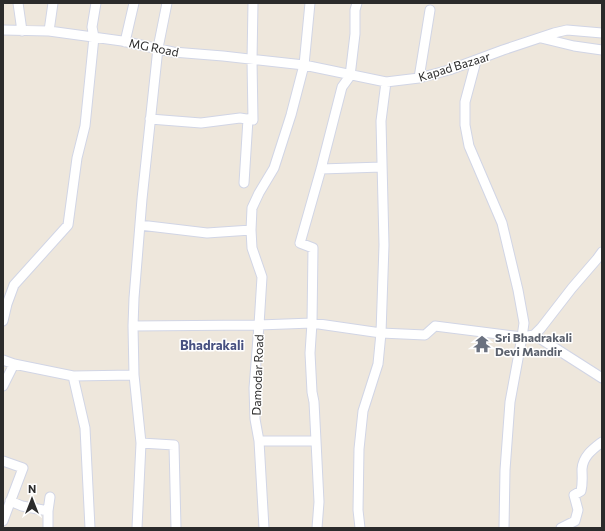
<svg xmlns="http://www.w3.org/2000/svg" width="605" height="531" font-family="Commissioner,sans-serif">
	<rect width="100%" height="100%" fill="#eee7dc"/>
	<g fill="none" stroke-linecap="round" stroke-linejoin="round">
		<g stroke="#d1d5e5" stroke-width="11">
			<path id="minor" d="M18,3L22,31
				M3,30L49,31L122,41L173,52L223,56L304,65L386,82L419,78L449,70L503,50L554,33L567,30L602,33
				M49,31L53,3
				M541,38L574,46L602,50
				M125,42L134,3
				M476,61L465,102V125L469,146L502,223L518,290L524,323L522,337L510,402L505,470L504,528
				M419,78L430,10
				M150,119L201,123L240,118L253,120L252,60L253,3
				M321,169L382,167
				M244,183L248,119
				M140,225L207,233L251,230
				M3,321L7,304L14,285L68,225L77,158L85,126L94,37L92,27L96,3
				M133,326L259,325L312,323L381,333L425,335L435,326L522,337L534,335L541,328L572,288L597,259L602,252
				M534,335L544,341L602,378
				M3,360L14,364L73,376L134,375
				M73,376L85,428L90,528
				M3,386L14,364
				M259,441H316L319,502L317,528
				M316,441L314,402L312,392L310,353L312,323L313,248L300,243L321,169L342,87L350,76L355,34V10L357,3
				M141,443L174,445L176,528
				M3,461L23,468L3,521
				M10,501L22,506L48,511L50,497
				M48,511V528
				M137,528L141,443L134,375L133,326L134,298L142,199L158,48L167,3
				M264,528L259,441L255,419L254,388L259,325L262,277L252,248L251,230L252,208L259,193L274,168L291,115L304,65L310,3
				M360,528L358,510L359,449L363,411L378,364L381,333L384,245L381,121L386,82
				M561,528L575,521L578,510L574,495L581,491C583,483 582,476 582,469C583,456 593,449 602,442"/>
		</g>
		<use href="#minor" stroke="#fff" stroke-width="9"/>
	</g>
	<defs>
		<g id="temple-bare" transform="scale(1.38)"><path d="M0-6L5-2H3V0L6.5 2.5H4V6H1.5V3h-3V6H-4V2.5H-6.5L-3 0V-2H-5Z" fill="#6b7280" stroke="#fff" stroke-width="2.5" paint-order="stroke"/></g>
	</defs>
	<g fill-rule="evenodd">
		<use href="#temple-bare" x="482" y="344"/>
	</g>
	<g text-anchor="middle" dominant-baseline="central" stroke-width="3" stroke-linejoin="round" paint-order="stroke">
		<g font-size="12" fill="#2b2b2b" stroke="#fff">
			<text transform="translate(154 47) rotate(11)">MG Road</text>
			<text transform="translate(454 66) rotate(-17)">Kapad Bazaar</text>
			<text transform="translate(257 375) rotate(-88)">Damodar Road</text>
		</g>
		<g font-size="12" font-weight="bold" fill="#5b616d" stroke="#fff" text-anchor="start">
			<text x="495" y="337">Sri Bhadrakali<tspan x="495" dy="14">Devi Mandir</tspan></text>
		</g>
		<g font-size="13" font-weight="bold" fill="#475080" stroke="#fff">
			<text x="212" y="345">Bhadrakali</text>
		</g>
	</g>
	<rect width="605" height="531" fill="none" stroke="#2b2b2b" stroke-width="8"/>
	<g transform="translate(32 499)" stroke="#ffffff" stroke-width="3" paint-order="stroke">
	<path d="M0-3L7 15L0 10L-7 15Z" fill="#2b2b2b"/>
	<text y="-6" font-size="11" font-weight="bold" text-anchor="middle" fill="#2b2b2b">N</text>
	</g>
</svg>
